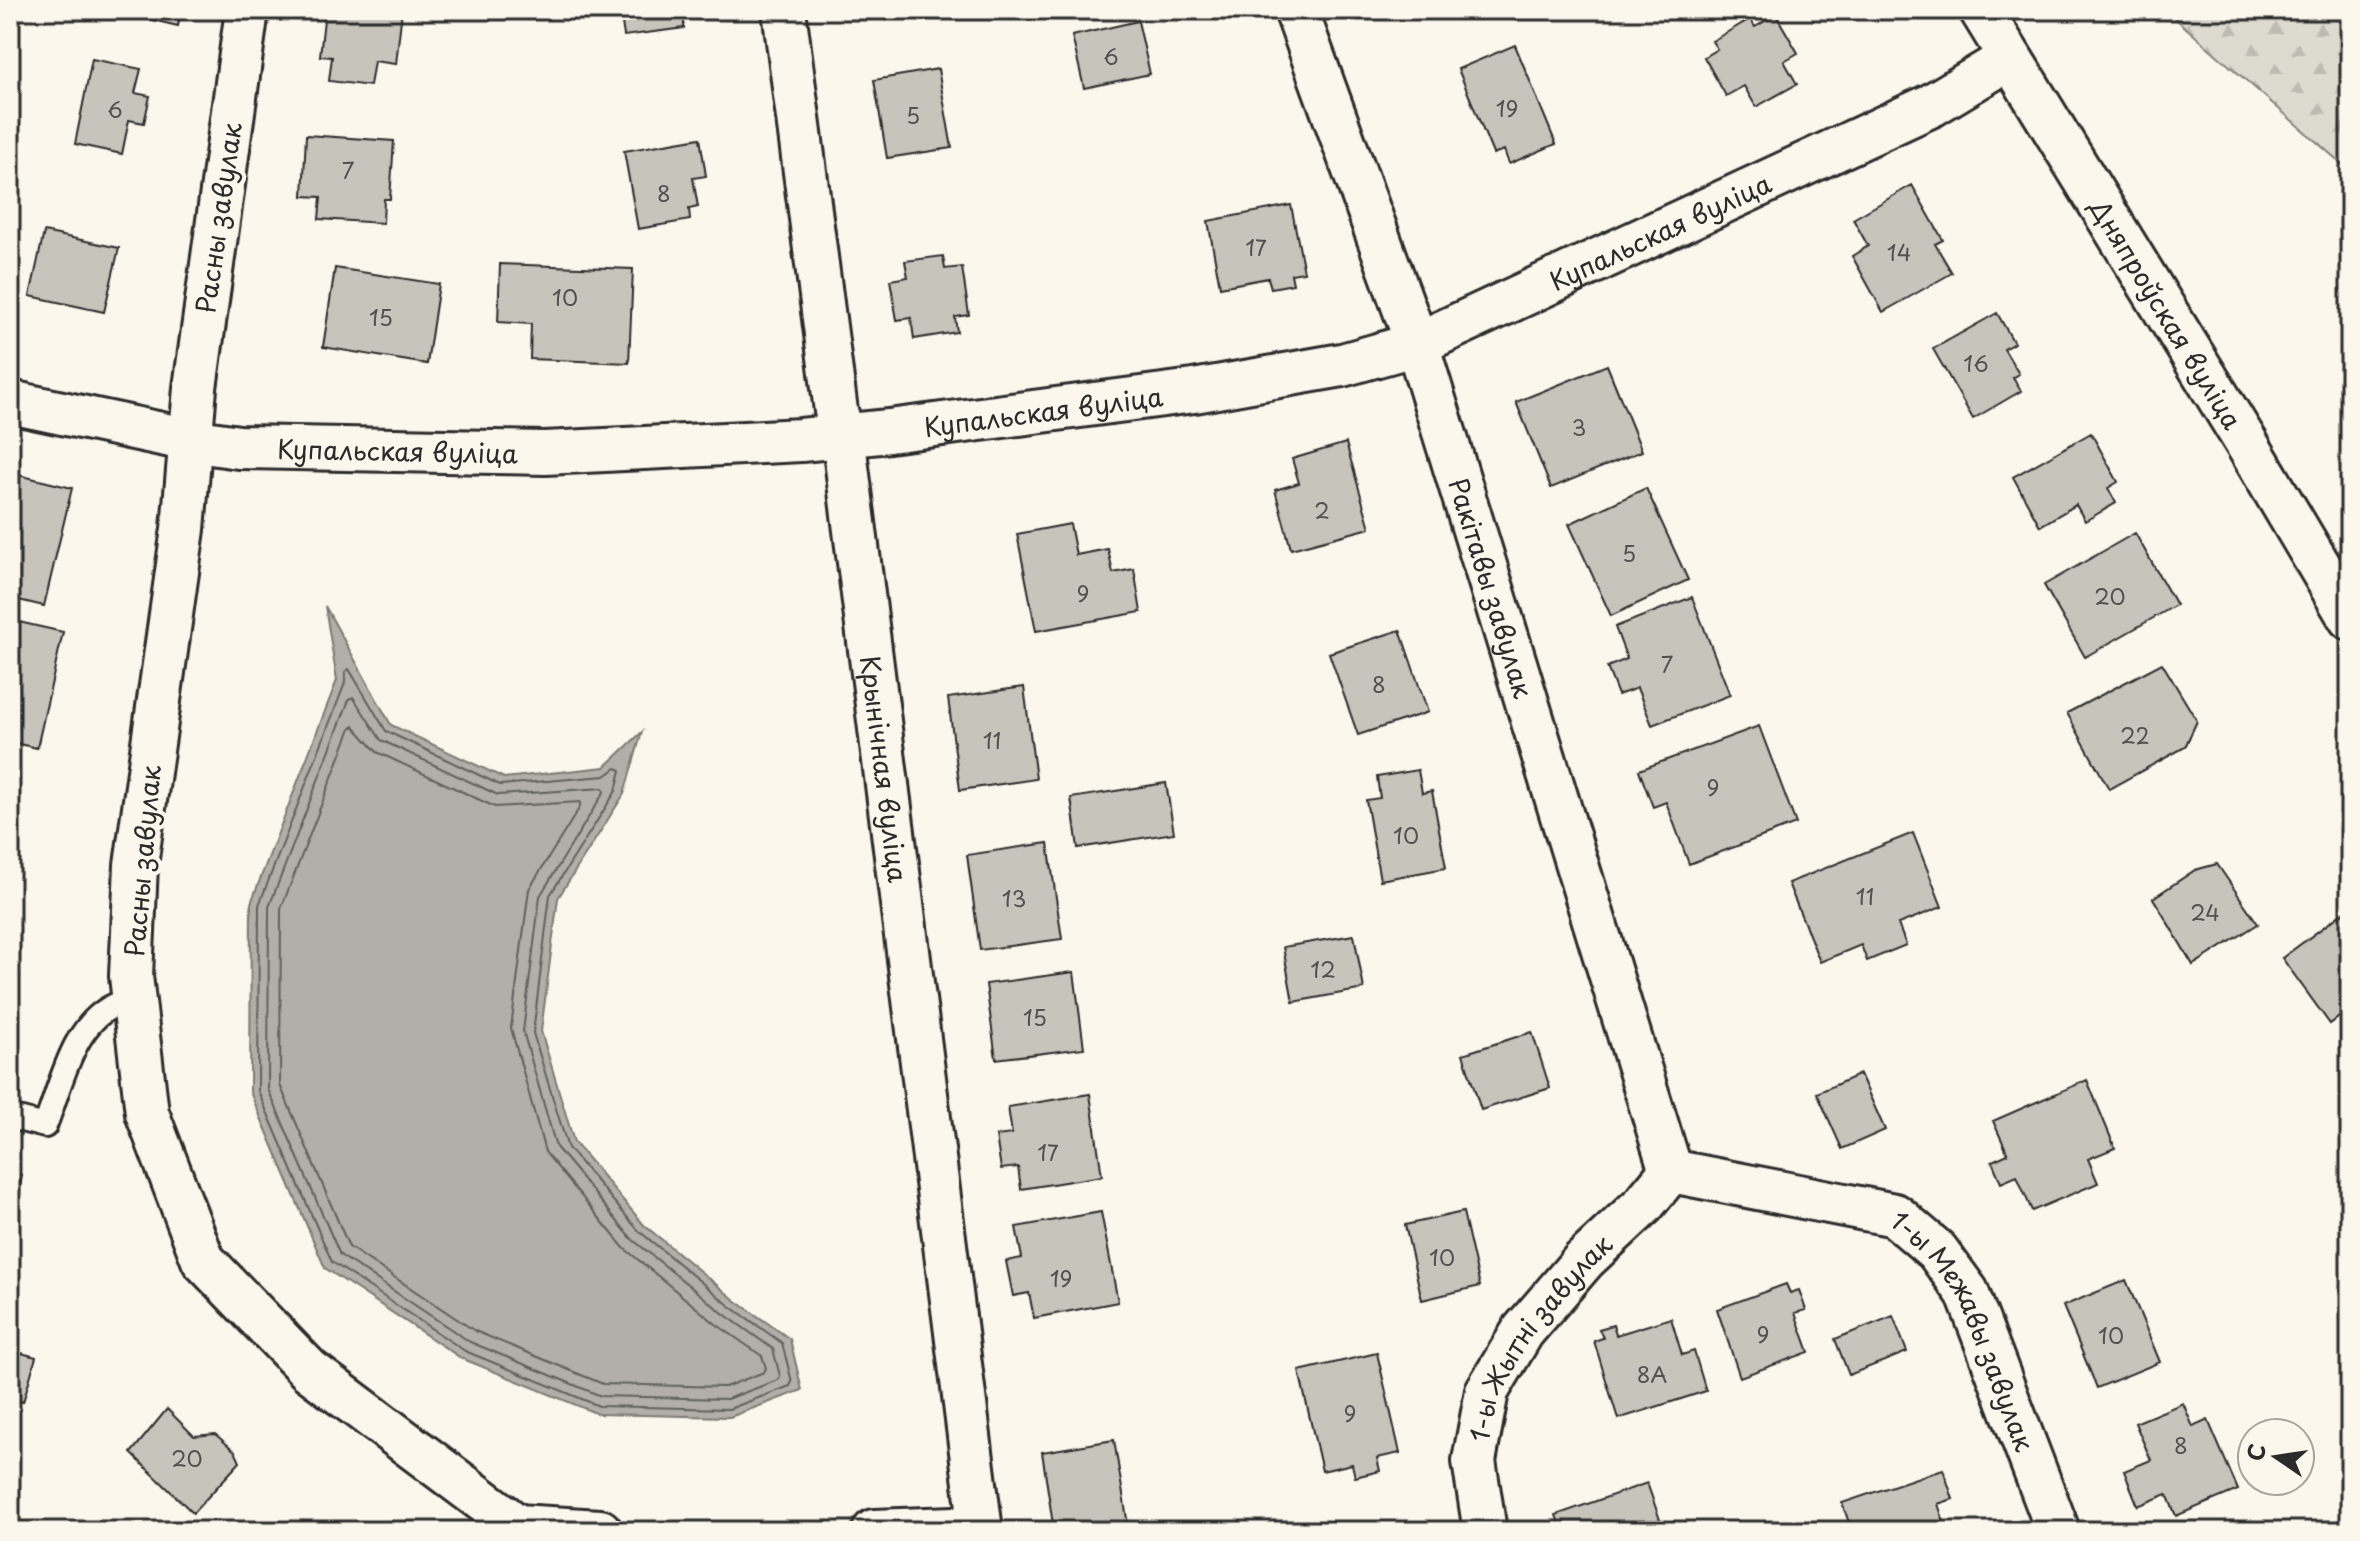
<svg xmlns="http://www.w3.org/2000/svg" width="2360" height="1541" font-family="'Playpen Sans',sans-serif">
	<defs>
		<pattern id="forest-firs" width="22" height="20" patternUnits="userSpaceOnUse" patternTransform="scale(2)"><rect width="22" height="20" fill="#dddad0"/><path d="M5 1l3.5 6h-7zM16 11l3.5 6h-7z" fill="#bebbb3"/></pattern>
	</defs>
	<rect width="100%" height="100%" fill="#fbf7ec"/>
	<filter id="ink" filterUnits="userSpaceOnUse"><feTurbulence type="fractalNoise" baseFrequency=".0125" numOctaves="2"/><feDisplacementMap in="SourceGraphic" scale="16" xChannelSelector="R" yChannelSelector="G"/><feConvolveMatrix kernelMatrix="1 2 1 2 8 2 1 2 1" color-interpolation-filters="sRGB"/></filter>
	<g filter="url(#ink)">
		<path fill="url(#forest-firs)" stroke="#84827e" stroke-width="2" d="M2171,10H2350V171L2170,14Z"/>
		<path fill="#b1afa7" stroke="#7b7a75" stroke-width="2" d="M325,606L391,725L504,778L605,767L642,732L624,794L558,898L541,1031L574,1142L644,1225L735,1300L790,1339L802,1390L730,1417L598,1414L461,1358L325,1268L250,1092L251,903L337,680Z"/>
		<g fill="none" stroke-linecap="round" stroke-linejoin="round">
			<path stroke="#61605d" stroke-width="2" d="M349,669L386,731L500,785L605,776L616,768L621,770L616,791L550,895L533,1033L568,1148L639,1231L730,1306L782,1343L792,1382L790,1386L729,1409L599,1406L465,1351L332,1262L258,1091L259,905L345,683V672Z
				M353,697L381,740L498,795L603,788L604,792L540,896L523,1031L556,1147L632,1239L724,1314L773,1349L780,1376L778,1380L727,1399L601,1396L470,1342L340,1255L268,1089L269,907L349,700Z
				M354,726L377,752L495,807L580,802V807L529,889L511,1028L545,1152L624,1248L716,1324L762,1356L766,1368L764,1372L725,1387L603,1384L475,1331L349,1247L280,1085L281,909L351,728Z"/>
		</g>
		<path fill="#c7c4bc" stroke="#2b2b2b" stroke-width="2" d="M110,10H181L178,26Z
			M325,10H402L396,64L374,61L370,86L329,81L332,57L320,56Z
			M620,10H694L695,17L684,20V28L624,36Z
			M1776,15L1798,53L1784,61L1797,84L1756,107L1744,86L1726,96L1704,57L1717,49L1712,41L1750,19L1755,27Z
			M1138,21L1150,74L1084,88L1072,36Z
			M1515,45L1556,144L1509,164L1504,150L1493,154L1458,69Z
			M92,59L141,69L135,93L150,96L144,123L129,120L122,154L75,144Z
			M938,69L952,148L887,158L874,80Z
			M306,135L394,141L390,199H384L383,223L319,219L321,197L303,196Z
			M700,138L706,176L693,178L698,207L689,209L690,220L638,229L624,151Z
			M1912,185L1943,240L1935,244L1952,273L1883,312L1852,256L1868,246L1853,219Z
			M1291,205L1304,272L1291,274L1293,284L1271,288L1268,278L1220,287L1208,221Z
			M44,232L119,248L104,312L30,296Z
			M943,256L945,269L962,267L969,315L955,317L957,332L914,339L911,318L897,320L890,280L908,277L905,261Z
			M500,264L633,269L629,363L530,359L531,324L498,322Z
			M335,268L439,284L427,364L323,347Z
			M1997,313L2014,343L2004,349L2019,374L2013,378L2021,391L1973,419L1933,349Z
			M1607,365L1642,451L1551,488L1516,402Z
			M2091,433L2118,482L2108,488L2116,503L2085,521L2076,505L2040,526L2013,477Z
			M1346,443L1370,528L1291,549L1275,490L1299,483L1292,459Z
			M10,473L72,488L44,606L10,598Z
			M1646,488L1688,580L1611,616L1569,524Z
			M1070,524L1076,555L1108,549L1113,573L1134,569L1141,612L1036,631L1017,534Z
			M2135,533L2176,605L2085,657L2044,585Z
			M1692,597L1730,695L1652,725L1637,688L1618,695L1607,667L1627,659L1615,627Z
			M10,620L63,632L37,748L10,742Z
			M1400,630L1428,712L1358,735L1329,653Z
			M2162,663L2197,721L2185,747L2109,789L2067,713Z
			M1024,687L1036,779L960,790L948,698Z
			M1759,726L1796,824L1689,864L1666,802L1653,807L1639,770Z
			M1418,770L1422,793L1432,791L1446,868L1380,880L1366,800L1380,798L1377,777Z
			M1166,783L1174,833L1078,848L1071,798Z
			M10,788L16,789L10,830Z
			M1913,833L1942,907L1898,924L1906,945L1867,961L1861,945L1820,962L1788,883Z
			M1048,843L1062,939L980,950L967,855Z
			M2217,864L2258,924L2193,965L2153,898L2195,870Z
			M2344,912L2350,920V1009L2330,1024L2282,958Z
			M1354,935L1364,989L1293,1002L1283,947Z
			M10,972L20,975L14,998L10,997Z
			M1074,972L1084,1048L996,1059L986,984Z
			M1532,1032L1550,1088L1481,1110L1463,1054Z
			M1860,1074L1885,1130L1842,1149L1817,1093Z
			M2087,1080L2115,1148L2088,1159L2098,1183L2032,1211L2017,1176L2001,1183L1992,1161L2008,1154L1993,1121Z
			M1090,1094L1102,1176L1021,1189L1018,1167L1001,1169L996,1136L1012,1134L1008,1107Z
			M10,1173L22,1175L16,1212L10,1211Z
			M1101,1212L1118,1302L1034,1318L1029,1293L1013,1296L1006,1261L1022,1258L1016,1227Z
			M1463,1212L1480,1286L1422,1300L1405,1225Z
			M2126,1280L2160,1362L2097,1388L2063,1306Z
			M1786,1284L1790,1293L1799,1290L1806,1310L1795,1313L1809,1352L1740,1377L1717,1309Z
			M1893,1316L1907,1352L1849,1375L1835,1339Z
			M1671,1318L1682,1355L1694,1351L1706,1391L1618,1419L1594,1341L1603,1338L1599,1329L1613,1325L1616,1335Z
			M10,1350L36,1357L23,1402L10,1399Z
			M1377,1353L1400,1453L1377,1458L1380,1471L1355,1477L1352,1464L1322,1471L1299,1371Z
			M2183,1403L2193,1427L2208,1420L2238,1490L2176,1516L2167,1494L2138,1506L2124,1471L2151,1460L2135,1423Z
			M167,1409L194,1436L215,1434L235,1451L240,1462L193,1513L131,1453Z
			M1114,1440L1129,1531H1054L1042,1452Z
			M1943,1469L1953,1499L1938,1504L1947,1531H1852L1842,1503Z
			M1647,1483L1664,1531H1562L1556,1515Z"/>
		<g fill="none" stroke-linecap="round" stroke-linejoin="round">
			<g stroke="#2b2b2b" stroke-width="28">
				<path id="lane" d="M10,1117L45,1126C61,1086 72,1024 115,1005"/>
			</g>
			<g stroke="#2b2b2b" stroke-width="48">
				<g id="street">
					<path d="M247,10L195,388L183,529L136,865L131,976L147,1113L203,1260L309,1370L517,1526L600,1531"/>
					<path id="s1" d="M784,10L836,411L843,435L981,1531"/>
					<path id="s2" d="M1296,10L1417,344L1671,1171"/>
					<path id="s3" d="M1981,10L2247,444L2350,618"/>
					<path id="s4" d="M10,402L190,440L239,447L545,453L801,440L889,431L1194,391L1342,365L1417,344L1932,105L2010,58"/>
					<path id="s5" d="M1671,1171L1895,1215L1937,1251L1967,1292L2058,1531"/>
					<path d="M874,1531L981,1527"/>
					<path id="s6" d="M1485,1531L1474,1461L1487,1391L1523,1331L1584,1260L1643,1205L1671,1171"/>
				</g>
			</g>
			<use href="#lane" stroke="#fbf7ec" stroke-width="22"/>
			<use href="#street" stroke="#fbf7ec" stroke-width="42"/>
		</g>
	</g>
	<g text-anchor="middle" dominant-baseline="central" stroke-width="8" stroke-linejoin="round" paint-order="stroke">
		<g font-size="22" fill="#52514f">
			<text x="1111" y="55">6</text>
			<text x="1507" y="107">19</text>
			<text x="115" y="108">6</text>
			<text x="913" y="114">5</text>
			<text x="348" y="169">7</text>
			<text x="664" y="192">8</text>
			<text x="1256" y="246">17</text>
			<text x="1899" y="251">14</text>
			<text x="565" y="296">10</text>
			<text x="381" y="316">15</text>
			<text x="1976" y="362">16</text>
			<text x="1579" y="426">3</text>
			<text x="1322" y="509">2</text>
			<text x="1629" y="552">5</text>
			<text x="1083" y="592">9</text>
			<text x="2110" y="595">20</text>
			<text x="1667" y="663">7</text>
			<text x="1379" y="683">8</text>
			<text x="2135" y="734">22</text>
			<text x="992" y="739">11</text>
			<text x="1713" y="786">9</text>
			<text x="1406" y="834">10</text>
			<text x="1865" y="895">11</text>
			<text x="1014" y="897">13</text>
			<text x="2205" y="911">24</text>
			<text x="1323" y="968">12</text>
			<text x="1035" y="1016">15</text>
			<text x="1048" y="1151">17</text>
			<text x="1442" y="1256">10</text>
			<text x="1061" y="1277">19</text>
			<text x="1763" y="1333">9</text>
			<text x="2111" y="1334">10</text>
			<text x="1652" y="1373">8А</text>
			<text x="1350" y="1412">9</text>
			<text x="2181" y="1444">8</text>
			<text x="187" y="1457">20</text>
		</g>
		<g font-size="26" fill="#2b2b2b" stroke="#fbf7ec">
			<text transform="translate(218 218) rotate(-82)">Расны завулак</text>
			<text stroke="none"><textPath href="#s4" startOffset="1688">Купальская вуліца</textPath></text>
			<text stroke="none"><textPath href="#s3" startOffset="356">Дняпроўская вуліца</textPath></text>
			<text stroke="none"><textPath href="#s4" startOffset="1040">Купальская вуліца</textPath></text>
			<text stroke="none"><textPath href="#s4" startOffset="392">Купальская вуліца</textPath></text>
			<text stroke="none"><textPath href="#s2" startOffset="610">Ракітавы завулак</textPath></text>
			<text stroke="none"><textPath href="#s1" startOffset="766">Крынічная вуліца</textPath></text>
			<text transform="translate(142 861) rotate(-85)">Расны завулак</text>
			<text stroke="none"><textPath href="#s5" startOffset="366">1-ы Межавы завулак</textPath></text>
			<text stroke="none"><textPath href="#s6" startOffset="214">1-ы Жытні завулак</textPath></text>
		</g>
	</g>
	<rect width="2360" height="1541" fill="none" stroke="#fbf7ec" stroke-width="40"/>
	<rect x="20" y="20" width="2320" height="1501" fill="none" stroke="#2b2b2b" stroke-width="3" filter="url(#ink)"/>
	<g transform="translate(2276 1457) rotate(283)"><circle r="38" fill="#fbf7ec" stroke="#a8a59f" stroke-width="2"/>
	<path d="M0-6L14 30L0 20L-14 30Z" fill="#2b2b2b"/>
	<text y="-12" font-size="22" font-weight="bold" text-anchor="middle" fill="#2b2b2b">С</text>
	</g>
</svg>
